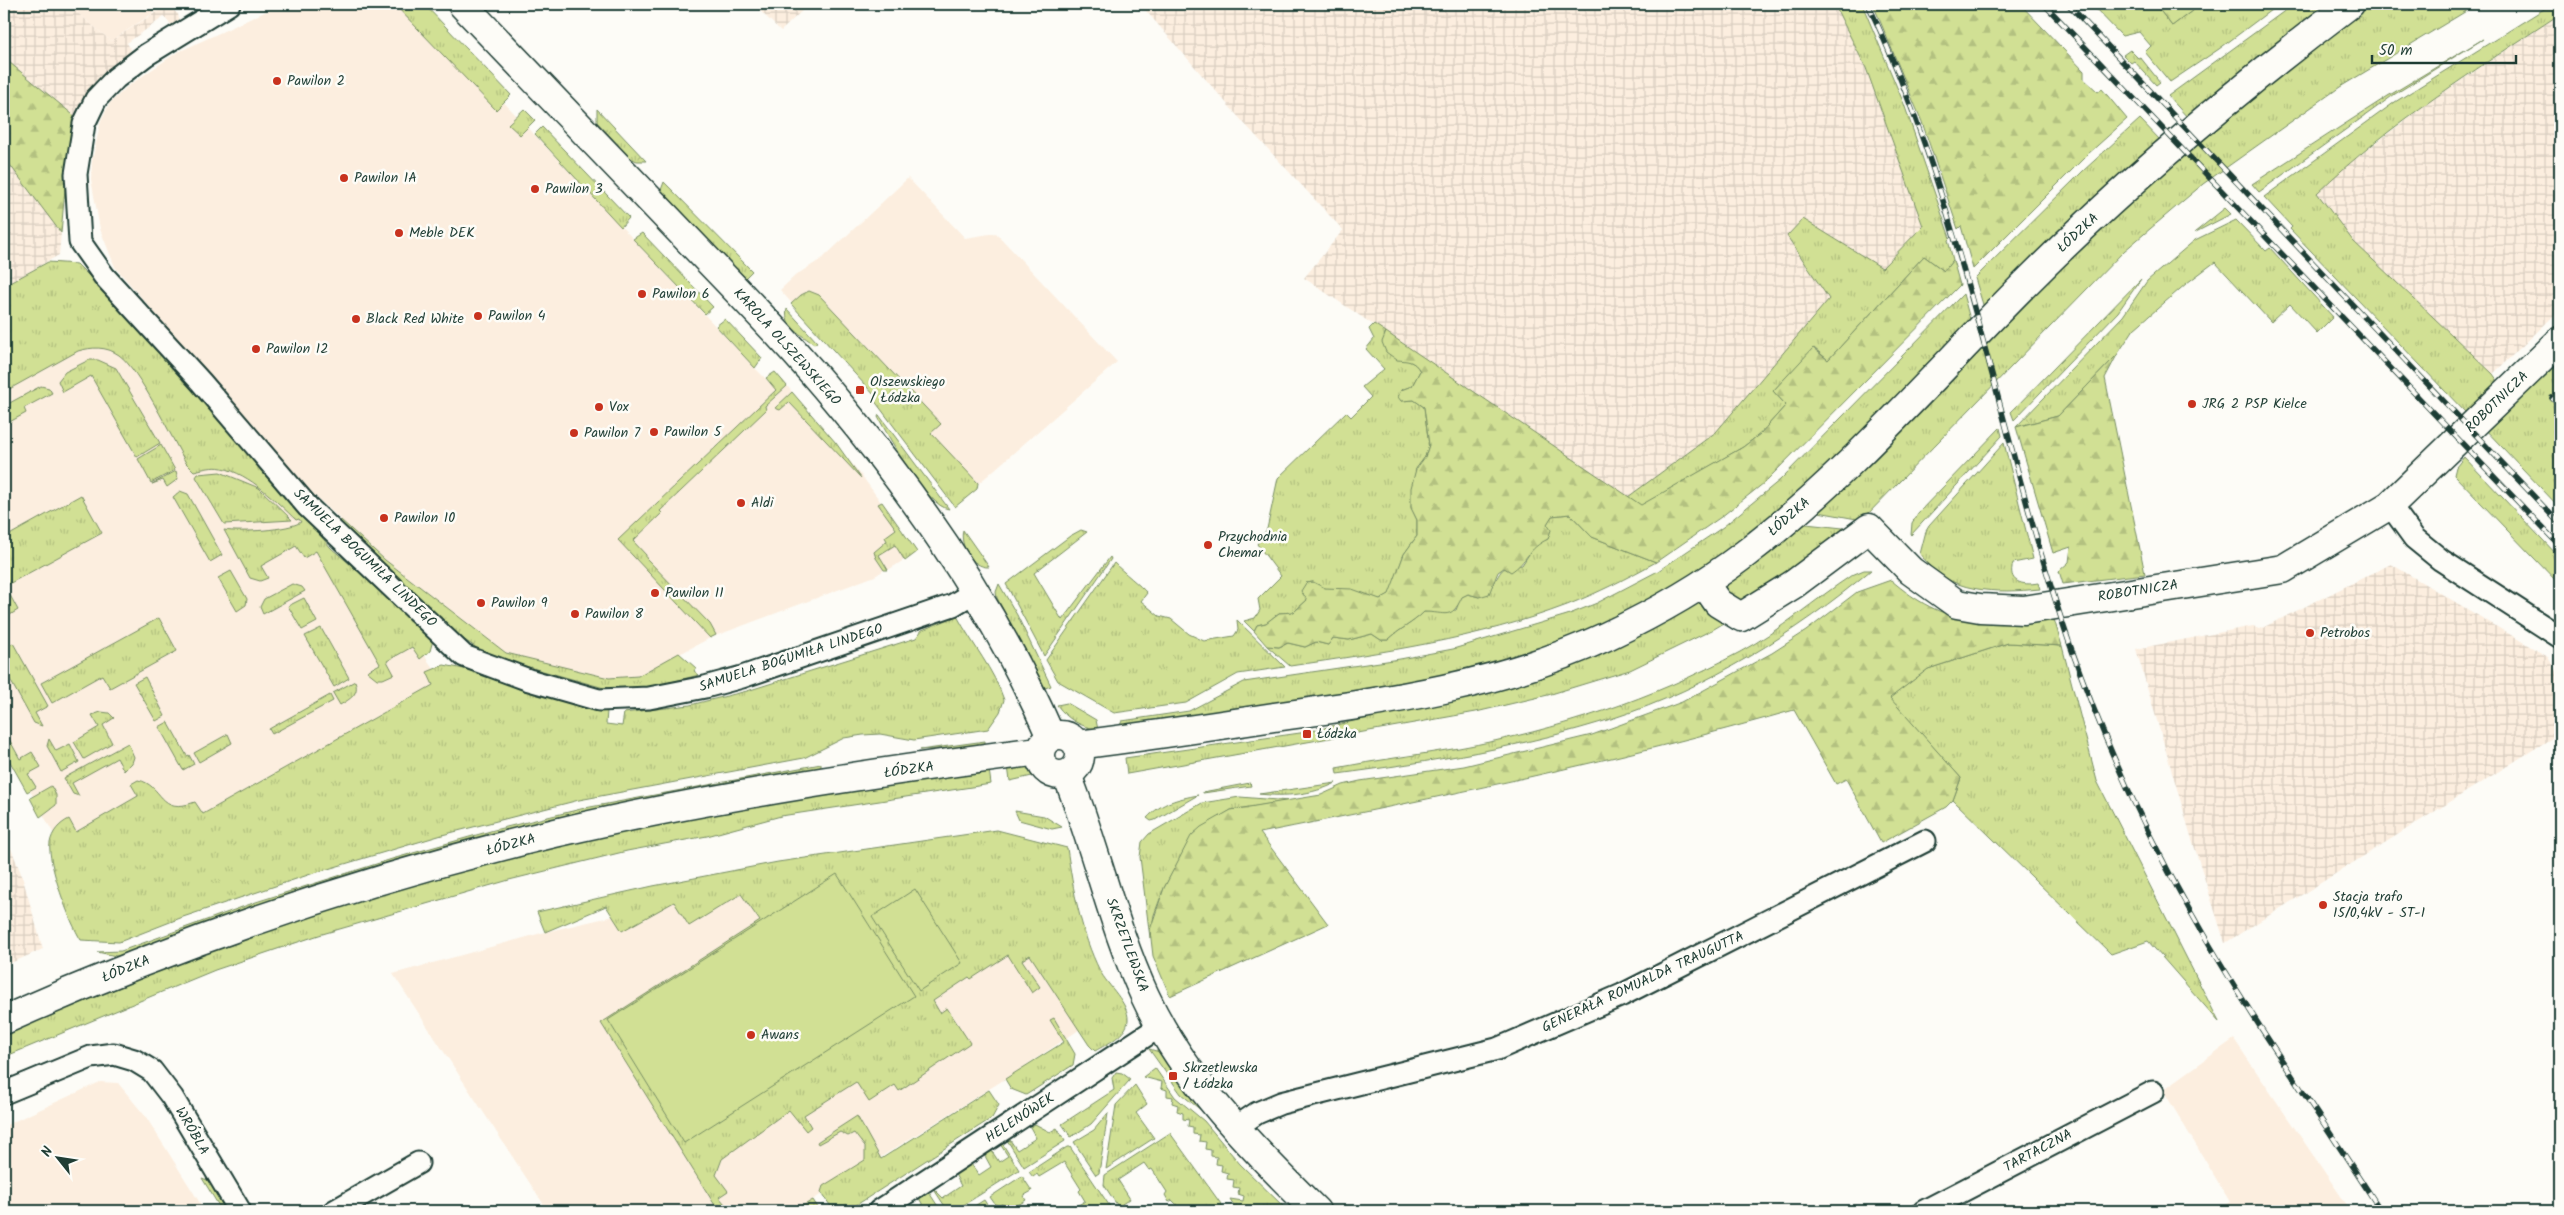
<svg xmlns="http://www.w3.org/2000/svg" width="2564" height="1215" font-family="Kalam,sans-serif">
	<defs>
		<pattern id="industrial-grid" width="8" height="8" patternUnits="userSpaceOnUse" patternTransform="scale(1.25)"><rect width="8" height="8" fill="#fceedf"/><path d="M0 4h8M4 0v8" fill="none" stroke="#d8cdc0"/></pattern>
		<pattern id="grass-tufts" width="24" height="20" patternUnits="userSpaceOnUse" patternTransform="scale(1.25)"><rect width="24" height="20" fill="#d1e094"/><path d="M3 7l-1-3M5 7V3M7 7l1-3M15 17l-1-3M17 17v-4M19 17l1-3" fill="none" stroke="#b3c180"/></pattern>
		<pattern id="forest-firs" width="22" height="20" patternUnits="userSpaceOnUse" patternTransform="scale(1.25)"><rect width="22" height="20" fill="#d1e094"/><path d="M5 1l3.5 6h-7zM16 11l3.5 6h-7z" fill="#b3c180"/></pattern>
	</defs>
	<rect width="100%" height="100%" fill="#fdfcf7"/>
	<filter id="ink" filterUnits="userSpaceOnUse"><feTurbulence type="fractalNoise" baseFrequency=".02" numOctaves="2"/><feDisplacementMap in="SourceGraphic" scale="10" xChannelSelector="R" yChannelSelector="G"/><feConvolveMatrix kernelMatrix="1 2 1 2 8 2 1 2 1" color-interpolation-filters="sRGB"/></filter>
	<g filter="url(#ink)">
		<path fill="#fceedf" d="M67,4H167L111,41Z
			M282,4H411L755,368L776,389L784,382L862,476L917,552L888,570H884L875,576L710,638L638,676L609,678L506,653L385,560L303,485L115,267L100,229L91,179L92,161L101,120L110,103L128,86L176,53Z
			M908,178L965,238L996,233L1117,362L978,484L977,489L955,507L874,400L876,397L780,290L796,275L823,258Z
			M48,262L77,264L105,292L324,549L429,649L425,655L428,661L434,669L441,667L411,770L61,847L4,744V286Z
			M861,859L1016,883L1112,1008L1005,1079L795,1211H548L393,974L545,932Z
			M2234,1039L2351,1211H2214L2230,1202L2163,1090Z
			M100,1082L118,1083L146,1117L205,1211H4V1126Z"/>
		<path fill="url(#industrial-grid)" d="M4,4H67L111,41L167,5L178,14L179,19L175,29L164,17L127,43L133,53L78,119L4,58Z
			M753,4H809L781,31Z
			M1140,4H1834L1866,68L1923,226L1882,268L1803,219L1787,236L1829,299L1716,432L1628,497L1304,278L1343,230L1242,121Z
			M2560,14V310L2493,374L2353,241L2317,193L2337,173L2429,102Z
			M4,156L61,233L59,255L4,286Z
			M2391,564L2548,657L2560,679V733L2225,943L2190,833L2136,649L2253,626L2260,629Z
			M4,831L22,876L43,949L4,966Z"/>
		<path fill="url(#grass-tufts)" stroke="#788e64" d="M394,4H424L511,95L496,110Z
			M1834,4H1862L1904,104L1950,238L1948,240L1953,260L1944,271L1924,256L1828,360L1814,348L1773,391L1786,405L1760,434L1743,447L1641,506L1628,497L1716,432L1829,299L1787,236L1803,219L1882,268L1923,226L1866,68Z
			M2091,4H2155L2172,26L2201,4H2279L2219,49L2170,82L2145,52L2151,46L2139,32L2122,36Z
			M2294,4H2327L2188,118L2168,96Z
			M2366,4H2478L2340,87L2203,184L2124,251L1862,520L1813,511L2129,197Z
			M2552,4H2560V14C2477,69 2390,123 2317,193L2353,241L2493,374L2500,384L2466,413L2290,229L2292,227L2264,197L2395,102Z
			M2483,39L2395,94L2259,192L2252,184L2388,96Z
			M2130,50L2138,58L2140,57L2160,82L2156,85L2134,61L2131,63L2123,55Z
			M524,109L535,120L520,135L508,124Z
			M597,109L646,161H637L630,158L597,122Z
			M2140,119L2161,141L1984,308L1975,278L2083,171Z
			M542,127L629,218L621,227L535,134Z
			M664,182L752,271L745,278L661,190Z
			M2225,208L2231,214L2194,233Z
			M2236,220L2266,251L2270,248L2333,317L2317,333L2290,304L2271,322L2215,262L2187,283L2134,329L2117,355L2058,416L2016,427L2123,316L2147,281L2195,240Z
			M642,233L713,307L705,314L633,239Z
			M48,262L77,264L93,280L97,278L331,548L426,629L433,640L430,651L420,659L412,647L387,661L394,674L383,679H377L367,671L380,664L316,551L304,558L296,546L261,566L268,578L260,581L250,578L224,530C240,533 289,530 301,522L299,519L296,520C276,501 250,474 222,468C213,466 203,469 194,471L186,463C172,438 139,369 119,355C106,346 92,347 78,351L4,392V286Z
			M2141,279L2118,312L2014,420L2011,412Z
			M809,291L819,295L941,424L931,433L978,483L977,489L955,507L874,400L876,397L791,304L801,295Z
			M1963,294L1971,323L1786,505L1709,566L1603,626L1517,658L1425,681L1119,727L1122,721L1189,711L1244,682L1400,659L1453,649L1567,615L1597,603L1658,571L1723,527L1780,480Z
			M787,309L817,342L814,344C802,335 783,326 787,309Z
			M725,319L762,358L755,368L716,326Z
			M1374,324L1386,332L1384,335L1402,360L1406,359L1416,365L1420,371L1412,386L1401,390V401L1414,400L1424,407L1429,445L1425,457L1416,469L1411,507L1417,520V536L1404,554L1390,594L1380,599L1324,588L1313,582L1306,583L1307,600L1294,612L1279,613L1266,623L1257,625L1254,631L1244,621L1255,618L1260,610L1258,599L1281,576L1257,544L1267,529L1278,478L1346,412L1351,417L1371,397L1362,387L1384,369L1366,349L1374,339L1369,329Z
			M89,360H98L116,368L160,443L137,457L91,376L63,392L58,381L65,372Z
			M2550,366L2560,372V508L2482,426Z
			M775,372L787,386L765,406L766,410L660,511L662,513L633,541L646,555V558L710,624L716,635L710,638L618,540L776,390L766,378Z
			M41,386L49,388L52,393L24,408L26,413L4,425V406Z
			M792,392L836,443L861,478L789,402L780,410L775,408Z
			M879,415L949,509C927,507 888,436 878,417Z
			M2000,428L2002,436L1911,535L1912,523L1918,513Z
			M2004,443L2033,559L2013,563C2007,582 2022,586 2038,583L2040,589C1997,593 1947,595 1920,554L1926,531L1929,526Z
			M161,445L175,470L151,483L138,459Z
			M2464,457L2560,558V585L2454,475L2456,467Z
			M176,471L178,479L167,487L163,480L152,484Z
			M220,472L259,488L292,520L224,524L196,477L198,474Z
			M180,491L188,494L222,555L210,562L173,497Z
			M81,495L102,533L5,586L18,610L5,618L4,538Z
			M882,502L917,552L905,561L895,545L879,555L888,570H884L876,558L874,552L887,541L885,537L896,529L878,504Z
			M1570,514L1592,537L1656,562C1627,578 1598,593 1567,605C1478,639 1384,652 1290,666L1267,646L1279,647L1288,643L1305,647L1316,642L1328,645L1333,638L1349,640L1372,634L1381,640H1388C1399,629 1412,624 1424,612L1456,610L1461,597L1468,594L1479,597C1484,593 1491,589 1494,583C1504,566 1500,569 1522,565L1535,545L1548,539L1547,524L1551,516Z
			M341,520L385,560L506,653L609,678L638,676L679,653L696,668L694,671L699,675L643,689L604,688L489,656L460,637L335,526Z
			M1806,524L1852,529L1761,601L1714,629L1630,670L1548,695L1476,712L1127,774L1125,758L1307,732L1473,693Z
			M963,530L989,567C972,568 959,545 963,530Z
			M1081,530L1087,532L1034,573L1062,620L1110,557L1111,559L1044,656L1006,584L1070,536Z
			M1114,563C1122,571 1141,586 1147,593L1141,601L1159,616L1171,619L1189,634L1204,641L1234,636L1238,630L1237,620L1285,667L1238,674L1186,703L1114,713L1058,681L1046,660Z
			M1864,570H1871C1796,633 1707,688 1614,718C1524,747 1430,762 1337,774L1336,768C1376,760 1418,755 1459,748C1558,730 1652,699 1740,652C1781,630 1814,600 1852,575Z
			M231,571L247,599L246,605L237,611L218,578Z
			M292,584L302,587L305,591L263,614L260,607L264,599Z
			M999,584L1017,615L1051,686L1045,688L997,598L996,592Z
			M304,598L317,622L302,630L288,606Z
			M957,616C972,644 994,670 1004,700L1000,712L988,729L914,740L880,734L863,735L844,738L804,758L579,800L442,835L311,874L183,917L119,942L81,940C70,923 47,862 50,843C52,832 59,824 69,819L76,832L138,796L131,784L138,780C164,785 158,816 195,802L203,814L433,685L427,672L444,665L479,672L504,683L607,711L606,724L622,726L624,713L690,705L747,691L916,638L922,630Z
			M159,618L177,651L110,688L102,675L52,703L41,683L43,682Z
			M321,628L349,678L334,687L305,636Z
			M13,643L48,706L35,713L42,726L34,723L4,669V648Z
			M2008,643L2062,646L2097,781L2219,1022L2148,941L2111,954L1953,800L1961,778L1889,698L1928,669Z
			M145,677L165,716L156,721L134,683Z
			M355,681C360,694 350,699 340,705L333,693Z
			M330,695L333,701L272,734L269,729Z
			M1067,703L1096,720L1098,730C1080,726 1068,720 1057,705Z
			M101,712L109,713L114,718L103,725L112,743L84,759L74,742L99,727L92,715Z
			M168,722L187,756L189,755L194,764L183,770L159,727Z
			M4,730L20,759L32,752L41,767L28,774L36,787L27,792L4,751Z
			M228,734L232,743L199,762L194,753Z
			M49,739L56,751L70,744L79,762L61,772L47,746Z
			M985,741V746L920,750Z
			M128,743L134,757L132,763L124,771L117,758L72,783L79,796L73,794L64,778Z
			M821,764V767L802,774L121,957L97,952L121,951L256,902L392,859L494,830L585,808Z
			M1031,765L1040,768L1041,774L1010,781L1008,766Z
			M989,769L991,784L781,816L707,836L627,851L509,880L319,935L215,970L4,1057V1034C211,940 427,874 649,825C761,801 875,787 989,769Z
			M1250,783L1251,786L1203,793V792Z
			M1336,783C1312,795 1285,797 1259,794Z
			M51,786L56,795V805L40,817L30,798Z
			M1198,795L1155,820L1151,821L1147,818C1162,802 1178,799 1198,795Z
			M1240,797L1289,801L1231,810L1194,833L1164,888L1154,915L1150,938L1140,857L1142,842L1149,834L1202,803Z
			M1015,811L1044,816L1062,827L1052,829L1019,820Z
			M997,830L1067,848C1073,890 1081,933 1100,971C1107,985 1129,1003 1128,1020C1127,1035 1107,1044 1095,1051L1089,1045L1030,955L1022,960L1040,987L1032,993L1008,955L971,979L969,977L933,1001L940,1013L947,1008L970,1043L899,1091L895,1085L869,1102L856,1082L804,1115L811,1127L806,1131L789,1110L722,1159L716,1175L728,1191L719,1197L725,1204L718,1210L601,1023L760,921L741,894L689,926L674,902L622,931L606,906L545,932L537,912L653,886L778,862Z
			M1054,1018L1075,1054L1073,1065L1026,1095L1011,1089L1005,1079L1064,1042L1050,1020Z
			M1149,1049L1160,1052L1202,1111L1181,1094Z
			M1155,1068L1175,1097L1204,1121L1240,1164L1288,1211H1254V1208L1235,1207L1230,1199L1243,1201L1244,1196L1238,1194L1239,1188L1233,1187L1234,1180L1227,1179L1228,1173L1221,1171L1222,1165L1216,1164L1217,1157L1211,1156V1150L1205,1149L1206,1142L1199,1141L1200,1135L1193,1134V1127L1188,1126L1189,1120L1183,1119V1113L1177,1111L1178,1105L1172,1103L1173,1097L1167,1096V1090L1161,1088L1162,1082L1143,1077Z
			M1116,1072L1122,1073L1130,1079L1129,1081L1091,1124L1071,1137L1062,1124L1114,1090L1112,1078Z
			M1135,1085L1147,1104L1136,1113L1154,1138L1106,1169L1116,1105Z
			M989,1090L999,1105L992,1118L847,1211H834L821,1192L823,1186L865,1160V1147L854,1133L848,1136L840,1132L818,1144L817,1142L820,1140L857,1116L881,1159Z
			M1108,1113L1099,1173L1096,1175L1074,1142L1094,1130Z
			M1035,1124L1050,1132L1057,1128L1065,1141L1024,1167L1007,1140H1010L1017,1150L1036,1138L1030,1127Z
			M1170,1133L1226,1211H1183L1172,1200L1169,1202L1165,1195L1167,1192L1152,1169L1149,1170L1144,1163L1118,1180L1130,1199L1122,1204L1126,1211H1121L1104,1185L1105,1175Z
			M1002,1143L1019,1170L954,1211H948L933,1188L943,1198L961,1186L955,1174L971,1164L979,1175L991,1167L985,1156L991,1150L999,1162L1008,1156L1000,1144Z
			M1067,1147H1070L1113,1211H1060L1067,1207L1070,1210L1085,1201L1079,1191L1081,1189L1064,1162L1039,1177L1037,1174L1033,1177L1029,1172Z
			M1022,1176L1032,1191L1023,1196L1026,1200L1009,1211L1002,1204L997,1207L990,1197Z
			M202,1178L210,1181L229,1211H222Z
			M928,1191L941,1211H922L925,1209L919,1198Z
			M813,1200L820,1211H795L811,1201Z
			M984,1200L991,1211H967Z"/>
		<path fill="url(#forest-firs)" stroke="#788e64" d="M1873,4H2020L2084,71V79L2098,92L2102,89L2127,119L2088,154L1973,269L1961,226L1958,229L1922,122Z
			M2155,4H2201L2172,26Z
			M4,58L78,119L69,145L61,233L4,157Z
			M1924,256L1944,271L1953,260L1960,285L1764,483L1721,517L1656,562L1592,537L1570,514L1552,516L1547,524L1551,530L1548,539C1527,549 1528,561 1511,572L1504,568L1498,572L1489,594L1479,597L1468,594L1462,597C1451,621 1446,612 1424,612C1412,624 1399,629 1388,640H1381L1372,634L1349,640L1333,638L1328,645L1316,642L1305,647L1288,643L1279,647L1267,646L1254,631L1257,625L1266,623L1279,613L1294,612L1307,600L1301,591L1306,583L1313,582L1325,588L1352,589L1380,599L1389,594L1404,554L1417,536V520L1411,508V488L1416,469L1425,457L1429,445L1424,407L1414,400L1401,401L1398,397L1401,390L1412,386L1420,371C1414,360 1407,361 1397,360L1386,352L1382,342L1386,332L1641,505L1743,447L1760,434L1786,405L1773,391L1813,348L1828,360Z
			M2117,355L2105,378L2145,574L2063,584L2059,571L2069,562L2071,547L2053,553L2016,427L2058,416Z
			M1891,580C1944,626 1987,626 2054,619L2062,646L2008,643L1928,669L1890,698L1961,778L1953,800L1946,807L1881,843L1846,779L1836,784L1794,710C1618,761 1440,797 1260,833L1328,924L1170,996L1153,956L1150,930L1164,888L1191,836L1201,827L1231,810L1321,795L1343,785L1360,781L1464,766L1592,735L1682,702L1772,653L1806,631L1857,592Z"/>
		<path fill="#d1e094" stroke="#788e64" d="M837,874L914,996L684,1143L608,1020Z
			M915,889L962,963L919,991L872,917Z"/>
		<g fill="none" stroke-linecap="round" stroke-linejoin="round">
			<g stroke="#1f3d34" stroke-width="25">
				<path id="minor" d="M229,4L146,55L116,78L96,99L84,124L76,174L80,242L104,276L201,382L308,507L464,656L529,680L599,700L649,698L705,687L742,677L953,605L976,591
					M2390,505L2414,538L2441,560L2560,637
					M4,1093L91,1057L114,1054L134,1060L152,1071L172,1097L240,1211
					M1235,1128L1257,1113L1281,1103L1497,1049L1622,995L1925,841
					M334,1211L418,1163
					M879,1211L1162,1025
					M1924,1211L2153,1092"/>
			</g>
			<g stroke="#1f3d34" stroke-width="31">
				<path id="tertiary" d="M462,4C541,86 620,168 699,251C747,301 796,351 840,405C925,507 998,615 1051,737
					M1704,583L1718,603L1741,617L1794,584L1869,528L1911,571L1957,604L1980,608L2024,610L2283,569L2390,505L2560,341
					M1067,775C1096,847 1112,925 1145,996C1184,1080 1251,1147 1316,1211"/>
			</g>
			<g stroke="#1f3d34" stroke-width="31">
				<path id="primary" d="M1040 755a20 20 0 1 1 40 0a20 20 0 1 1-40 0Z
					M1077,745C1143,737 1209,727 1274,717C1388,701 1503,685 1607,636C1656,613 1703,586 1745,554C1848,476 1939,369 2031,278C2130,179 2239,88 2350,4
					M4,1020C181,941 367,878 555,833C714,796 877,772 1039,751"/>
			</g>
			<use href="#minor" stroke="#fdfcf7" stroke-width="21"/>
			<use href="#tertiary" stroke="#fdfcf7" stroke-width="28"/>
			<use href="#primary" stroke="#fdfcf7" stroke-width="28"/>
			<g stroke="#1f3d34" stroke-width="5.5">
				<path id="rail" d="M1868,4C1964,207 1997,431 2069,642C2101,734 2141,824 2189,909C2247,1013 2317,1111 2381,1211
					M2044,4L2560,546
					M2068,4L2560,524
					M2552,398L2560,406"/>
			</g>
			<use href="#rail" stroke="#fdfcf7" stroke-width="4" stroke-dasharray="11" stroke-linecap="butt"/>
		</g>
	</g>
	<g fill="#c8321e" stroke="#fdfcf7" stroke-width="2">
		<circle cx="277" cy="81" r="5"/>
		<circle cx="344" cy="178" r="5"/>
		<circle cx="535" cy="189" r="5"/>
		<circle cx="399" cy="233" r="5"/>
		<circle cx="642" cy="294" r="5"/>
		<circle cx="478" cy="316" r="5"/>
		<circle cx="356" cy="319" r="5"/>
		<circle cx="256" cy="349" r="5"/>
		<rect x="855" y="385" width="10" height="10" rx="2.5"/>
		<circle cx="2192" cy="404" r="5"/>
		<circle cx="599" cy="407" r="5"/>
		<circle cx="654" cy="432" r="5"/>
		<circle cx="574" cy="433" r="5"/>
		<circle cx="741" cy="503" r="5"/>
		<circle cx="384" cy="518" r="5"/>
		<circle cx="1208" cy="545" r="5"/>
		<circle cx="655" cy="593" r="5"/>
		<circle cx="481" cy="603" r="5"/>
		<circle cx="575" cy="614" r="5"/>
		<circle cx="2310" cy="633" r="5"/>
		<rect x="1302" y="729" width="10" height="10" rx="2.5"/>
		<circle cx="2323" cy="905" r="5"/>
		<circle cx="751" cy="1035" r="5"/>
		<rect x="1168" y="1071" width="10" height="10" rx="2.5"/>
	</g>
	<g text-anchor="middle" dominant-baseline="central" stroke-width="5" stroke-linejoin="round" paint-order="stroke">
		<g font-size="14" fill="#1f3d34" stroke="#fdfcf7" text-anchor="start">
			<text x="287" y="81">Pawilon 2</text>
			<text x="354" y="178">Pawilon 1A</text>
			<text x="545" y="189">Pawilon 3</text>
			<text x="409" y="233">Meble DEK</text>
			<text x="652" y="294">Pawilon 6</text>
			<text x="488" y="316">Pawilon 4</text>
			<text x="366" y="319">Black Red White</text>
			<text x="266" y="349">Pawilon 12</text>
			<text x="870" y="382">Olszewskiego<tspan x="870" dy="16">/ Łódzka</tspan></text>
			<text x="2202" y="404">JRG 2 PSP Kielce</text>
			<text x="609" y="407">Vox</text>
			<text x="664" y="432">Pawilon 5</text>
			<text x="584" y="433">Pawilon 7</text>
			<text x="751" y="503">Aldi</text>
			<text x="394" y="518">Pawilon 10</text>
			<text x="1218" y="537">Przychodnia<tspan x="1218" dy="16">Chemar</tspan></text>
			<text x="665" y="593">Pawilon 11</text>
			<text x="491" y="603">Pawilon 9</text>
			<text x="585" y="614">Pawilon 8</text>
			<text x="2320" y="633">Petrobos</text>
			<text x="1317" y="734">Łódzka</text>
			<text x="2333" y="897">Stacja trafo<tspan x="2333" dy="16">15/0,4kV - ST-1</tspan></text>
			<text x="761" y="1035">Awans</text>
			<text x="1183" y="1068">Skrzetlewska<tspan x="1183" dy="16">/ Łódzka</tspan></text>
		</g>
		<g font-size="14" fill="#1f3d34" stroke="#fdfcf7">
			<text transform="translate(2078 233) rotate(-43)">ŁÓDZKA</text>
			<text transform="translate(787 347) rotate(48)">KAROLA OLSZEWSKIEGO</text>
			<text transform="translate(2497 402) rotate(-44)">ROBOTNICZA</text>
			<text transform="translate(1789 517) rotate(-41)">ŁÓDZKA</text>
			<text transform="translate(365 558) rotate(44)">SAMUELA BOGUMIŁA LINDEGO</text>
			<text transform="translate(2138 591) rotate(-9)">ROBOTNICZA</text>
			<text transform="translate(791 658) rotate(-18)">SAMUELA BOGUMIŁA LINDEGO</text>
			<text transform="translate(909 770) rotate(-8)">ŁÓDZKA</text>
			<text transform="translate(511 845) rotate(-15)">ŁÓDZKA</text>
			<text transform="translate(1127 945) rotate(70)">SKRZETLEWSKA</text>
			<text transform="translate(126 969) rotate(-22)">ŁÓDZKA</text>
			<text transform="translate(1643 982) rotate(-25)">GENERAŁA ROMUALDA TRAUGUTTA</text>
			<text transform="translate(1020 1118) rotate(-33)">HELENÓWEK</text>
			<text transform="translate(192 1131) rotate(60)">WRÓBLA</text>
			<text transform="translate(2038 1151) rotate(-28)">TARTACZNA</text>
		</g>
	</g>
	<rect width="2564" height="1215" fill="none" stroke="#fdfcf7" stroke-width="20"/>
	<rect x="10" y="10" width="2544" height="1195" fill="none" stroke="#1f3d34" stroke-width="2" filter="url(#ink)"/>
	<g transform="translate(58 1158) rotate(300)" stroke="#fdfcf7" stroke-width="4" paint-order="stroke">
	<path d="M0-4L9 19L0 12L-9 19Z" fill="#1f3d34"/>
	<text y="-8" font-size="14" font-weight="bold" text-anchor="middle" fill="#1f3d34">N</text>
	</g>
	<path d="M2372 55v8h144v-8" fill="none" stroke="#1f3d34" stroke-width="2.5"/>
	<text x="2379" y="55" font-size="15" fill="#1f3d34" stroke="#fdfcf7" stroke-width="4" paint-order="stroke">50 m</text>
</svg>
